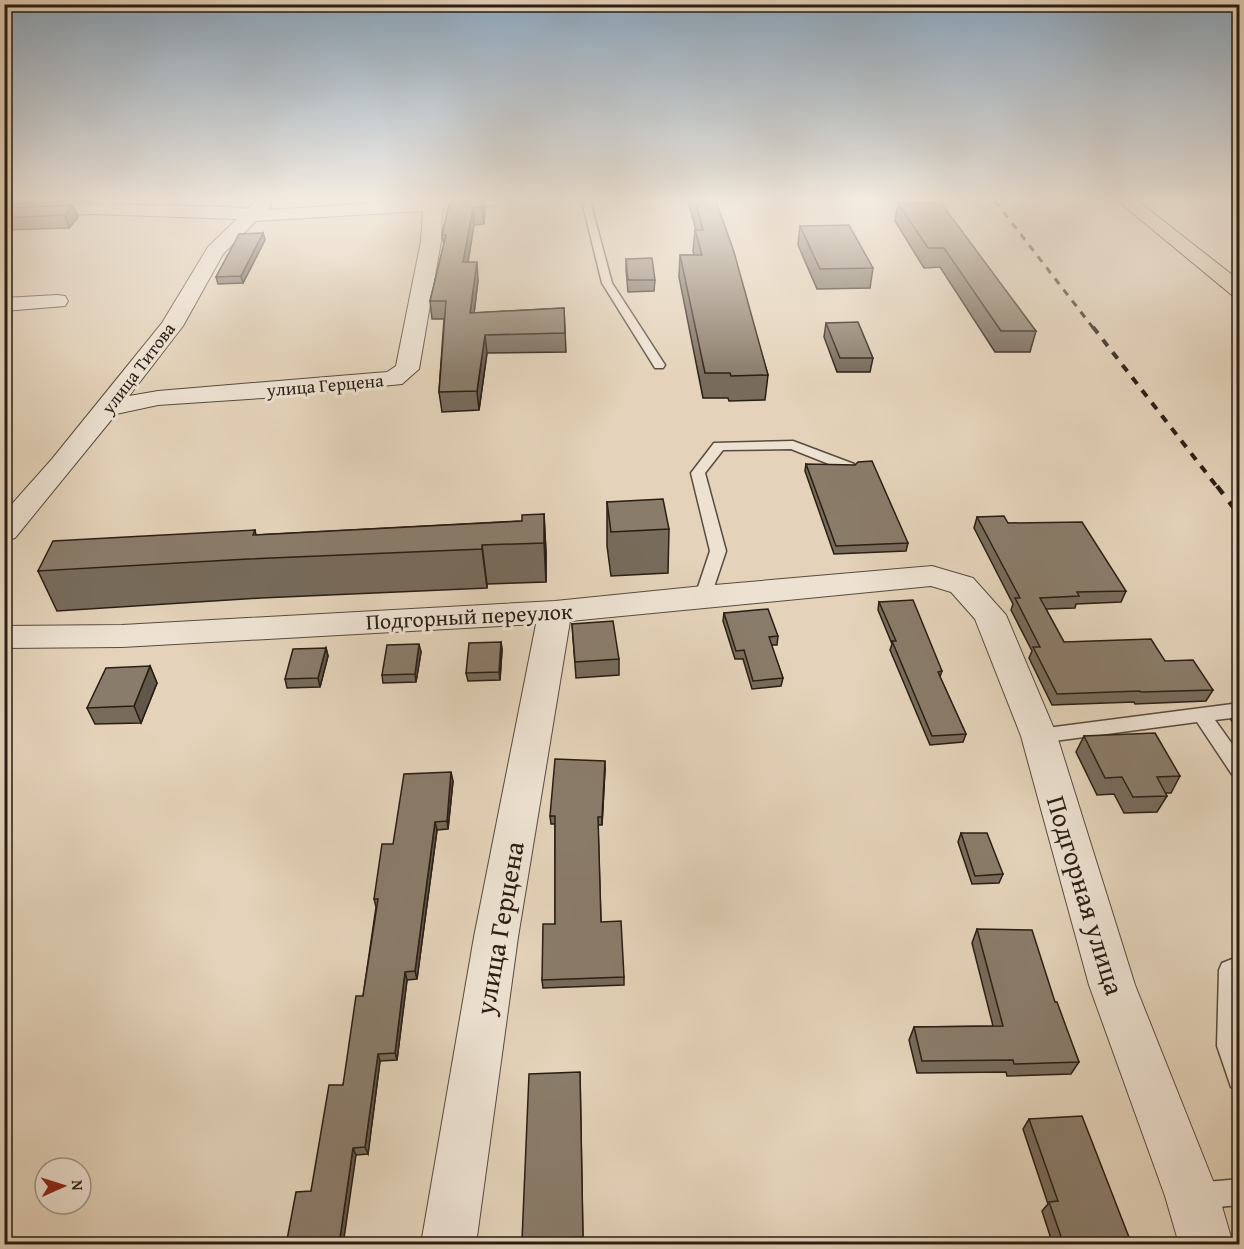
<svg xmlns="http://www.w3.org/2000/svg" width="1244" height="1249" font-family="'Gentium Book Plus',serif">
	<rect width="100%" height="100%" fill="#e4d3ba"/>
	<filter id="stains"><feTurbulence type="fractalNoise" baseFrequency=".00333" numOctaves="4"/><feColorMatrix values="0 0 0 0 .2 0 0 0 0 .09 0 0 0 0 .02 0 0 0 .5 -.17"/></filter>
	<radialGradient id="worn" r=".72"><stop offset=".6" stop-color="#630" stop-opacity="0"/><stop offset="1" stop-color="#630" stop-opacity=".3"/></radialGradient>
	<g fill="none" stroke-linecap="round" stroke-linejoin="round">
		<g stroke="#584b3e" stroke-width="3">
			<path id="lane" d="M582,201H590L612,283L665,365L663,368H655L602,283Z
				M793,441L854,464L856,467L854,470H844L791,449L723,450L705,473L726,551L711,596L709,600H697L695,596L710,551L691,473L714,443Z
				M1240,703V717L1215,720L1240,755V778L1233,776L1197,722L1039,743L1032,741L1030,736L1032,731L1039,729Z
				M1240,956V1090L1231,1087L1217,1046L1219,970L1222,963Z
				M1240,1179V1205L1195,1209L1186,1205L1182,1196L1186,1187L1195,1183Z"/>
		</g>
		<g stroke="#584b3e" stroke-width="2">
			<path id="street" d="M256,201H268L271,205L268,210L403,201H499L496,205L490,206L442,209L441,241L419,369L402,384L263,398L158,405L116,414L15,538L4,541V513L52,459L162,323L208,247L237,219L92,214L4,218V207L92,204L230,207L247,209ZM423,211L421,241L396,366L387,372L158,391L129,396L183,326L223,254L256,221Z
				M57,295L65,296L68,301L65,306L4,311V298Z
				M932,566L973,578L1006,615L1057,736L1135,985L1219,1196L1233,1244H1179L1165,1196L1089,985L1021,736L975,619L951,592L931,586L570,621L518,937L476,1244H421L474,937L536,624L122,647L4,648V626L122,625L555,601L703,586Z"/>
		</g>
		<g stroke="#291e14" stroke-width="2">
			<path id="primary" d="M1118,201H1138L1240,281V298L1233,296Z"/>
		</g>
		<use href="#lane" fill="#ede2d2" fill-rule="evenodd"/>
		<use href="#street" fill="#ede2d2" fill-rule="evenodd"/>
		<use href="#primary" fill="#e4d3ba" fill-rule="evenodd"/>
		<path stroke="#291e14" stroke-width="3" stroke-dasharray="7 7" stroke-linecap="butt" d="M995,201L1094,329"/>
		<path stroke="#291e14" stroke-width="4" stroke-dasharray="8 8" stroke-linecap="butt" d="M1093,327L1218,488"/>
		<path stroke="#291e14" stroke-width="4.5" stroke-dasharray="10 10" stroke-linecap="butt" d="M1217,486L1240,516"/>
	</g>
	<path fill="#776b5b" stroke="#291e14" stroke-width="1.5" d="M4,201H91L4,205Z
		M450,201H484L485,209L484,224L474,225L468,262L478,280L474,313L564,308L566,352L487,353L479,410L442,412L439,392L444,319H432L430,301L444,244L442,235Z
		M688,201H716L768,375L765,400L729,401L728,398H703L679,277L680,255H694L693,251L695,230H696Z
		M898,203L1036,331L1030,352H995L940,267L924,268L895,221Z
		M4,208L78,217L69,228L4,230Z
		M800,226L873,268L870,288L817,289L798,245Z
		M263,233L265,240L243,283L218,284L216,277Z
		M626,259L655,280L654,291L628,292L626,270Z
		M826,323L873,358L870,372H837L824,337Z
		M806,464L908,543L906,551L834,554L805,471Z
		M607,502L669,529L668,573L611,576L607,546Z
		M544,514L546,553V582L487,584V588L261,598L57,611L38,571L255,530L256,535L522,521Z
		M977,517L1008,523L1126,591L1121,602L1076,604L1075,608L1046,609L1064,642L1165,661L1213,690L1206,701L1135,704L1134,702L1052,705L1029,658L1032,651L1011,610L1013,604L974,528Z
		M879,602L942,671L940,677L966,734L963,742L930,745L890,650L892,644L878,610Z
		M724,613L778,636L777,645H771L783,678L781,686L752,689L743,659H735L723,621Z
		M572,624L619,659V675L576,678Z
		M501,642L502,650L500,680L468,681L466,673Z
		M326,648L328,656L320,687L287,688L285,679Z
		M421,652L416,682L383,683L382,675Z
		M150,666L157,683L141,723L95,724L87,708Z
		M1239,711V733L1231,720L1236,712Z
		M1084,736L1180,776L1171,793H1165L1167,796L1157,812L1124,813L1114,794L1097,795L1076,752Z
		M605,769L602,825H598L601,922L624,977V985L543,988L542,980L555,924V824H551L550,816Z
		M453,781L448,829L437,830L417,979L407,980L397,1060L380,1061L368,1154L356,1155L311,1191L343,1085L363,996L376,907L374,899Z
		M961,833L1003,874L999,883L972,884L958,842Z
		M977,929L1055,1002L1079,1062L1071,1074L1007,1076L1006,1072L917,1073L909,1040L914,1027L993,1026L972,943Z
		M580,1072L583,1244L523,1245L522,1240Z
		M1029,1119L1132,1245H1053L1042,1211L1048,1204L1023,1129Z"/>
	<path fill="#61574a" stroke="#291e14" stroke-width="1.5" d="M483,201H484L485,209L484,224L482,208Z
		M73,205L78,217L69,228L65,215Z
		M473,208L474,225L465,280L463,262Z
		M263,233L265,240L243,283L241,276Z
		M477,262L478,280L472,331L470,313Z
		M485,335L487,353L479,410L477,391Z
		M544,514L546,553V582L544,543Z
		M482,545L487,584V588L482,549Z
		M501,642L502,650L500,680L499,672Z
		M419,644L421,652L416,682L415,674Z
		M326,648L328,656L320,687L318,678Z
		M150,666L157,683L141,723L134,706Z
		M4,705L8,711L4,714Z
		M605,761V769L602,825V817Z
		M451,772L453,781L448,829L447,821Z
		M435,822L437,830L417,979L415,971Z
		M405,972L407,980L397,1060L395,1053Z
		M378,1054L380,1061L368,1154L365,1147Z
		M353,1148L356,1155L343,1245H339Z"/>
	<path fill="#8a7c6a" stroke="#291e14" stroke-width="1.5" d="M450,201H483L482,208H473L463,262H477L470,313L564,308L565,333L485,335L477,391L439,392L446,301H430L446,235H442Z
		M695,201H716L734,252L768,375L731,376L730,373H705L680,255H702L695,230H703Z
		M898,203H941L1036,331H1001L944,248H928Z
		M73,205L65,215L4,218V208Z
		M849,225L873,268L820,269L800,226Z
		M263,233L241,276L216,277L239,234Z
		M652,258L655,280H628L626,259Z
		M858,322L873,358H840L826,323Z
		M872,461L908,543L836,546L806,464L855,465L858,462Z
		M663,499L669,529L611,532L607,502Z
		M544,514V543L482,545V549L248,559L38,571L53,541L255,530L253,535L522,521V515Z
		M1004,516L1008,523L1082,522L1126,591L1077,592L1079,596L1040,598L1064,642L1151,639L1165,661L1193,660L1213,690L1141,692L1140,691L1057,694L1033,647H1040L1015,598H1020L977,517Z
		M913,600L942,671L938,672L966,734L932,736L892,641H896L879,602Z
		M768,609L778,636L769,637L783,678L753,681L744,650L736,651L724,613Z
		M613,621L619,659L575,662L572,624Z
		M501,642L499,672L466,673L469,643Z
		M419,644L415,674L382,675L387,645Z
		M326,648L318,678L285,679L293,649Z
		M150,666L134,706L87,708L106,668Z
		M1239,711V718L1236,712Z
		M1155,733L1180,776L1157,777L1167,796L1133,797L1122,777L1105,778L1084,736Z
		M555,759L605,761L602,817H598L601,922L621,921L624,977L542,980L543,924H555V816H550Z
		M451,772L447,821L435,822L415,971L405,972L395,1053L378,1054L365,1147L353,1148L339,1245H286L296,1192L311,1191L329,1085H343L356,996H363L378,899H374L382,844H393L404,774Z
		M961,833H987L1003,874L975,876Z
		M977,929L1032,930L1055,1002H1057L1079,1062L1014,1064L1013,1060L922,1061L914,1027L1003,1026Z
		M580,1072L583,1237L522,1240L529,1074Z
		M1082,1116L1132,1245H1064L1049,1202L1058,1201L1029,1119Z"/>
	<linearGradient id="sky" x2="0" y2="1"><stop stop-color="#8da8bf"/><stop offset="0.53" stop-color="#f3ebe0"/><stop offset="1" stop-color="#f3ebe0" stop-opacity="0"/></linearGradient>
	<rect width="1244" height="376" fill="url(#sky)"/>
	<g text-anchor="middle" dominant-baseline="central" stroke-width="6" stroke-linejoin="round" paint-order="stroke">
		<g font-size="18" fill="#291e14" stroke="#ede2d2">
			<text transform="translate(138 368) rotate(-53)">улица Титова</text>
			<text transform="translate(325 385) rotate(-5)">улица Герцена</text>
		</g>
		<g font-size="22" fill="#291e14" stroke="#ede2d2">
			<text transform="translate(469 616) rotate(-3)">Подгорный переулок</text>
		</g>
		<g font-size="27" fill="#291e14" stroke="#ede2d2">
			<text transform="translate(1086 895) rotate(73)">Подгорная улица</text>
			<text transform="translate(499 928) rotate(-80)">улица Герцена</text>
		</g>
	</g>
	<rect width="1244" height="1249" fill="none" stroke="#e4d3ba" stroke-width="24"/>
	<rect x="6" y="6" width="1232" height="1237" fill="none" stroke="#291e14" stroke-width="3"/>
	<rect x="12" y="12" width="1220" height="1225" fill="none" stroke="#291e14" stroke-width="1.5"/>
	<g transform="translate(63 1186) rotate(87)"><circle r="28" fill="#ede2d2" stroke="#9f9486" stroke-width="1.5"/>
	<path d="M0-4.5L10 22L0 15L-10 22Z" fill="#8f2418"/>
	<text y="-9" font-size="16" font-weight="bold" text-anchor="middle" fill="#291e14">N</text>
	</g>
	<rect width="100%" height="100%" filter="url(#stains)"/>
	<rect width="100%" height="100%" fill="url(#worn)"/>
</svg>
